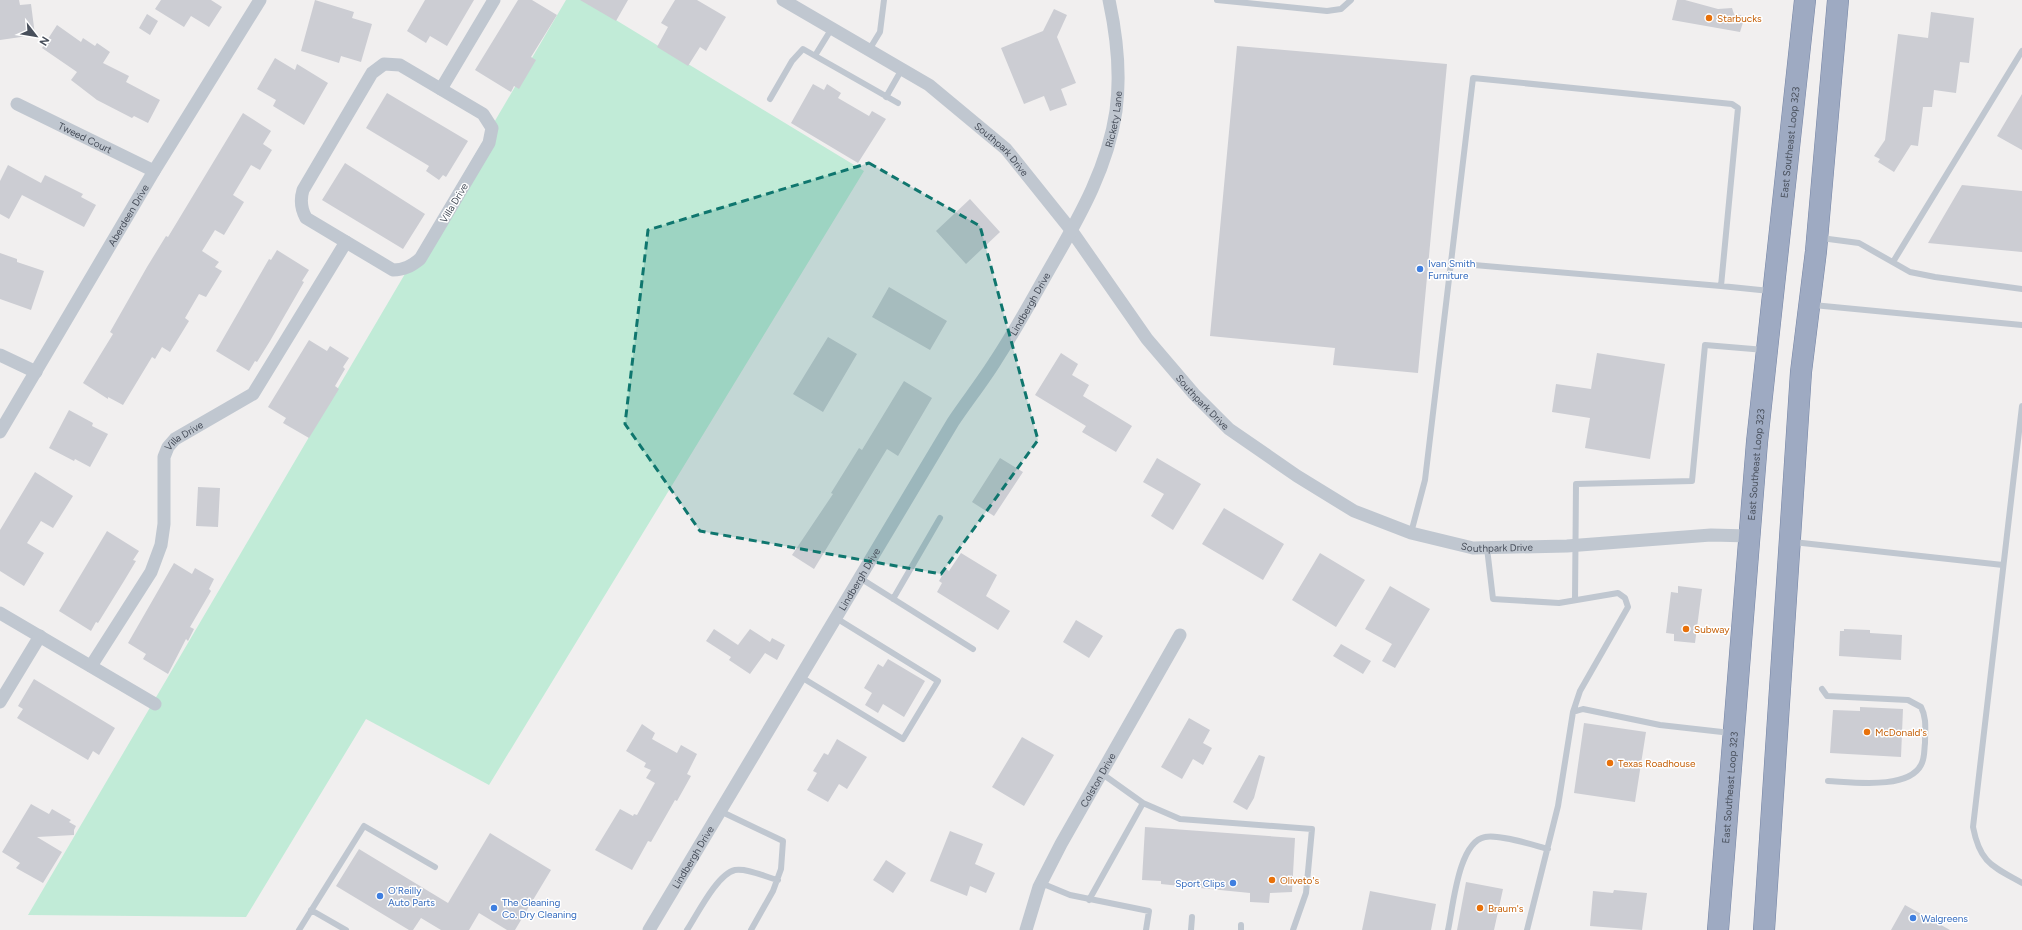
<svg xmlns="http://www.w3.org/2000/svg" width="2022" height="930" font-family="Figtree,sans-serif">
	<rect width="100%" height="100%" fill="#f1efef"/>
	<path fill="#c1ebd7" d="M566,0H583L864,171L489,785L366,719L246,917L28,915Z"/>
	<path fill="#cccdd3" d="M0,0H19L20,5L31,4L35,35L0,40Z
		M161,0H211L222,7L209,27L191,16L184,27L155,9Z
		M315,0L354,12L352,18L372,24L361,62L341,56L339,63L301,51Z
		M425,0H474L447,46L430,36L426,43L407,31Z
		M518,0H532L557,15L531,57L536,60L519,89L514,86L511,92L475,70Z
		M580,0H628L616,21Z
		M675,0H697L726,17L706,51L700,47L688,66L657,47L668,27L661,23Z
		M1677,0H1685L1718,9L1732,8L1734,14L1745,16L1740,32L1672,20Z
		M1054,9L1067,15L1057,37L1076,83L1061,89L1067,105L1050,111L1044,96L1024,104L1001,48L1043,31Z
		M1931,12L1974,18L1969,63L1960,62L1956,93L1934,90L1932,107H1923L1918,146L1911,145L1894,172L1878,162L1880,159L1874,156L1885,140L1898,34L1928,38Z
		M147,14L158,21L150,35L139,28Z
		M57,25L81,42L83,38L95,46L97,43L110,52L103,63L129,76L126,82L160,100L148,123L134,116L132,118L97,100L71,80L77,72L42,48Z
		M1237,46L1447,64L1418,373L1333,365L1335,348L1210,336Z
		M275,58L295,70L297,64L328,83L304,125L273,106L276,100L257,89Z
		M813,84L824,90L827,84L841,93L838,98L869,116L872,111L886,119L858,163L791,123Z
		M387,93L468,141L446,177L443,175L439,180L426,171L429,166L366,128Z
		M2022,94V150L1997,136Z
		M243,113L271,131L263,144L272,150L260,170L251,165L233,195L244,202L224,235L215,230L202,251L219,262L215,267L222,271L206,297L199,294L185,318L189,321L170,352L162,347L155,359L152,357L123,405L108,397V399L83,383L113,334L110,332L147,267L166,236L168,237Z
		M345,163L425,214L403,249L322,200Z
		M8,165L41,183L45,175L83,194L81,197L96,205L84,227L22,195L9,219L0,214V181Z
		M1962,185L2022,191V252L1928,243Z
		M970,199L1000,232L966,264L936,231Z
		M277,250L309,270L302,281L304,282L270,341L257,362L255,361L249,371L216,351L269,259L271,260Z
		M0,253L17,259V262L44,271L31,310L0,299Z
		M889,287L947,321L930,350L872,317Z
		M828,337L857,354L823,412L793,394Z
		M309,340L327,351L330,346L349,358L343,367L345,369L335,386L339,389L309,438L283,423L286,418L268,407Z
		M1061,353L1078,364L1072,375L1089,385L1083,396L1132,426L1116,452L1082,432L1086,426L1035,395Z
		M1597,353L1665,364L1650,459L1585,448L1590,418L1552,412L1556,384L1591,389Z
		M904,381L932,398L898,456L887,449L814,569L792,555L833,494L831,493L859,448L862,450Z
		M69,410L93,423L92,426L108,434L90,467L75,459L74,461L49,448Z
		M1000,458L1023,472L994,516L972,502Z
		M1157,458L1201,484L1173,530L1151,516L1164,494L1143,482Z
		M35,472L73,496L53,528L41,521L27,543L44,553L24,586L0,571V530Z
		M198,487L220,488L218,527L196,526Z
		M1224,508L1284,544L1263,580L1202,544Z
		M107,531L139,551L133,560L136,561L124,581L98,623L96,622L91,631L59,611Z
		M961,553L997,575L986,596L1010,611L998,630L937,592L942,583L939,581L946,569L949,571Z
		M1320,553L1365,580L1336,627L1292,600Z
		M174,563L192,574L195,568L214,579L209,589L211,591L190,627L194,629L188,641L186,639L168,674L143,659L146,654L128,643Z
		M1390,586L1430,609L1395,668L1382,661L1392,644L1365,629Z
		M1678,586L1702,589L1695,643L1674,641V634L1666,633L1671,592L1678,593Z
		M1076,620L1103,636L1089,658L1063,642Z
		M714,629L738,645L750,629L770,642L772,638L785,645L777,660L765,653L750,674L729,660L731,657L706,641Z
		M1844,629L1870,630V633L1902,635L1901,660L1839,656L1840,631H1844Z
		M1341,644L1371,661L1363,674L1333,656Z
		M888,659L925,681L904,717L883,704L878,713L865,705L872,693L864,688L878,664L883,667Z
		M34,679L115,728L99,755L93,751L88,760L17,718L23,709L18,706Z
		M1860,707L1903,709L1901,757L1830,753L1833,710L1860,711Z
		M1189,718L1210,730L1203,743L1212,748L1203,765L1193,759L1182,779L1161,767Z
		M1584,723L1646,732L1635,802L1574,793Z
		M642,724L655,733L652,739L677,753L681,745L697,754L687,774L691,776L677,801L675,800L651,842L648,841L632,870L595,850L620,809L633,816L634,814L637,815L655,783L646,778L651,770L644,767L646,763L626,751Z
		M1022,737L1054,755L1024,806L992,787Z
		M837,739L867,757L847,789L839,784L828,802L807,790L817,773L813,771L824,753L828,755Z
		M1259,755L1265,757L1254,798L1247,810L1233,802Z
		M31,804L49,814L52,809L71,820L69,822L76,826L74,830V835L37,837L62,852L43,883L16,868L20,863L2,852Z
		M1145,827L1295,838L1292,892L1270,893L1269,903L1250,902V893L1190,887L1161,884V881L1142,880Z
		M950,831L983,844L975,864L995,873L986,893L970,886L967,896L930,881Z
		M490,833L551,870L515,930H507L479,913L469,930H441L421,918L413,930H409L336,886L359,849L448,903Z
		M886,860L906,873L893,893L873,880Z
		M1466,882L1503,889L1494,930H1457Z
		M1614,890L1647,893L1642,930L1590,926L1593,891L1613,893Z
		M1370,891L1436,904L1431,930H1362Z
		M1905,905L1950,930H1891Z"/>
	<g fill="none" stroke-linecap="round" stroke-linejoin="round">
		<g stroke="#7685a5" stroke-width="22">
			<g id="trunk">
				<path id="s7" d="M1718,930L1757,442L1805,0"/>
				<path d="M1764,930L1801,372L1816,251L1838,0"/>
			</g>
		</g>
		<path stroke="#c0c7d0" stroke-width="6" d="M1217,0L1327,11L1341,9L1351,0
			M869,50L880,32L884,0
			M816,54L832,28
			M886,97L902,69
			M770,99L792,61L803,49L898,103
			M1821,238L1859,243L1910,272L1935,277L2022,289
			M1893,262L2022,51
			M1451,263L1721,286
			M1813,305L2022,325
			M2022,406L1973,827C1980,863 1992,866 2022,883
			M1411,533L1425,480L1473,78L1732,104L1738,108L1721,286L1770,291
			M1793,542L2003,565
			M1487,548L1493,599L1559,603L1618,593L1625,598L1628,607L1580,691L1573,712
			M860,578L973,649
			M893,599L940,518
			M1575,600L1576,484L1692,481L1705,345L1765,350
			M801,677L903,739L938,681L836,618
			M1822,689L1827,696L1908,700L1921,707C1927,718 1925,730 1925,743C1924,750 1925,758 1921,765C1908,790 1852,782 1828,781
			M1101,773L1143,803L1180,819L1312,829L1306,893L1293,930
			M720,811L783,841L781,869L773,891L751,930
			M1041,883L1070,895L1149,911L1146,930
			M1089,900L1143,803
			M311,910L346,930
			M299,930L364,826L435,867
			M687,930C697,915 717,874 735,870C748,868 765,877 778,880
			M1191,930L1192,917
			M1241,930V925
			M1448,930C1453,908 1458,842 1485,837C1499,834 1533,845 1548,849
			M1527,930L1558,806L1573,712L1583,709L1660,725L1731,733"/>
		<g stroke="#c0c7d0" stroke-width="13">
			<path id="s1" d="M783,0L929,85L1006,149L1071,230L1147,339L1194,394L1229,429L1297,476L1354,511L1411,533L1473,548L1567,546L1711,535L1750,536"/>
			<path d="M384,64L400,65L483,114L492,128L489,143L420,259C411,266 404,270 393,270L306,218C301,209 300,200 303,190L372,73Z"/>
			<path d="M441,89L494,0"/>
			<path id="s2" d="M17,104L154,171"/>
			<path d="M0,355L36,372"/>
			<path id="s3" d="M0,432L154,171L260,0"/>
			<path d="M0,613L155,704"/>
			<path id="s4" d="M91,666L151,572L161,545L164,524V457L168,447L175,439L253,394L346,242"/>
			<path d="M0,702L40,636"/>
			<path id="s5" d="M649,930L953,422C967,401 983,381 996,360C1017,328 1035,294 1054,261C1081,214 1108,166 1116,111C1121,74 1117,37 1109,0"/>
			<path id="s6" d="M1026,930L1039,887L1061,844L1180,635"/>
		</g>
		<use href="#trunk" stroke="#9eaac2" stroke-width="21"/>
	</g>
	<path fill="#0f766e" fill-opacity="0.2" stroke="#0f766e" stroke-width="3" stroke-dasharray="8 5" stroke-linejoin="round" d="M869,163L980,226L1038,440L941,574L700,531L625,424L648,230Z"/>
	<g fill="#e8710a" stroke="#fff" stroke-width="1.5">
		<circle cx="1709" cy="18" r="4"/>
		<circle cx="1686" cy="629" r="4"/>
		<circle cx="1867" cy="732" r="4"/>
		<circle cx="1610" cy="763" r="4"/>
		<circle cx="1272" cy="880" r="4"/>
		<circle cx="1480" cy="908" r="4"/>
	</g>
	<g fill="#3f7fe0" stroke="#fff" stroke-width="1.5">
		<circle cx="1420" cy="269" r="4"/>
		<circle cx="1233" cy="883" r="4"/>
		<circle cx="380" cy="896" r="4"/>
		<circle cx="494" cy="908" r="4"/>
		<circle cx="1913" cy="918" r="4"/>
	</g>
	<g text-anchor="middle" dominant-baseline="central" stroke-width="3" stroke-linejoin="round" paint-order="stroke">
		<g font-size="10" fill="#c56008" stroke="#fff" text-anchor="start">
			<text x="1717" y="18">Starbucks</text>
			<text x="1694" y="629">Subway</text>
			<text x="1875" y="732">McDonald's</text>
			<text x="1618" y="763">Texas Roadhouse</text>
			<text x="1280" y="880">Oliveto's</text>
			<text x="1488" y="908">Braum's</text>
		</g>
		<g font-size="10" fill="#484f5b" stroke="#fff">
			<text stroke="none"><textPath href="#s5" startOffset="937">Rickety Lane</textPath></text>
			<text stroke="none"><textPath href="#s2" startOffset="76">Tweed Court</textPath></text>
			<text stroke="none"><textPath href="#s7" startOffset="791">East Southeast Loop 323</textPath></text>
			<text stroke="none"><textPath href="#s1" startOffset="266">Southpark Drive</textPath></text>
			<text transform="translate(454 203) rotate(-59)">Villa Drive</text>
			<text stroke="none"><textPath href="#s3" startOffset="252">Aberdeen Drive</textPath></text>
			<text stroke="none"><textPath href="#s5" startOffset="733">Lindbergh Drive</textPath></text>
			<text stroke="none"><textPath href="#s1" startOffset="590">Southpark Drive</textPath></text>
			<text stroke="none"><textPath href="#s4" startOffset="259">Villa Drive</textPath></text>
			<text stroke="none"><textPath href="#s7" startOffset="467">East Southeast Loop 323</textPath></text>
			<text stroke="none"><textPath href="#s1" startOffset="926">Southpark Drive</textPath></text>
			<text stroke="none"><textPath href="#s5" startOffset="409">Lindbergh Drive</textPath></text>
			<text stroke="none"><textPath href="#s6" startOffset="167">Colston Drive</textPath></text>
			<text stroke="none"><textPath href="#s7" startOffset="143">East Southeast Loop 323</textPath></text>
			<text stroke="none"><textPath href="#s5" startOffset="85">Lindbergh Drive</textPath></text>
		</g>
		<g font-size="10" fill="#366cbe" stroke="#fff" text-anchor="start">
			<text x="1428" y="263">Ivan Smith<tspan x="1428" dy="12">Furniture</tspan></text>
			<text x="1225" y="883" text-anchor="end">Sport Clips</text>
			<text x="388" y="890">O'Reilly<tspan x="388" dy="12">Auto Parts</tspan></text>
			<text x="502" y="902">The Cleaning<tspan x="502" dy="12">Co. Dry Cleaning</tspan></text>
			<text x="1921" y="918">Walgreens</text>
		</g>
	</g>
	<g transform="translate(36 36) rotate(121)" stroke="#ffffff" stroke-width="3" paint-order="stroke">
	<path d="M0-3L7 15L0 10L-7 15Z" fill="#484f5b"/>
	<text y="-6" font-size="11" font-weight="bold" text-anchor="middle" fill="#484f5b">N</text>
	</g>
</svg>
